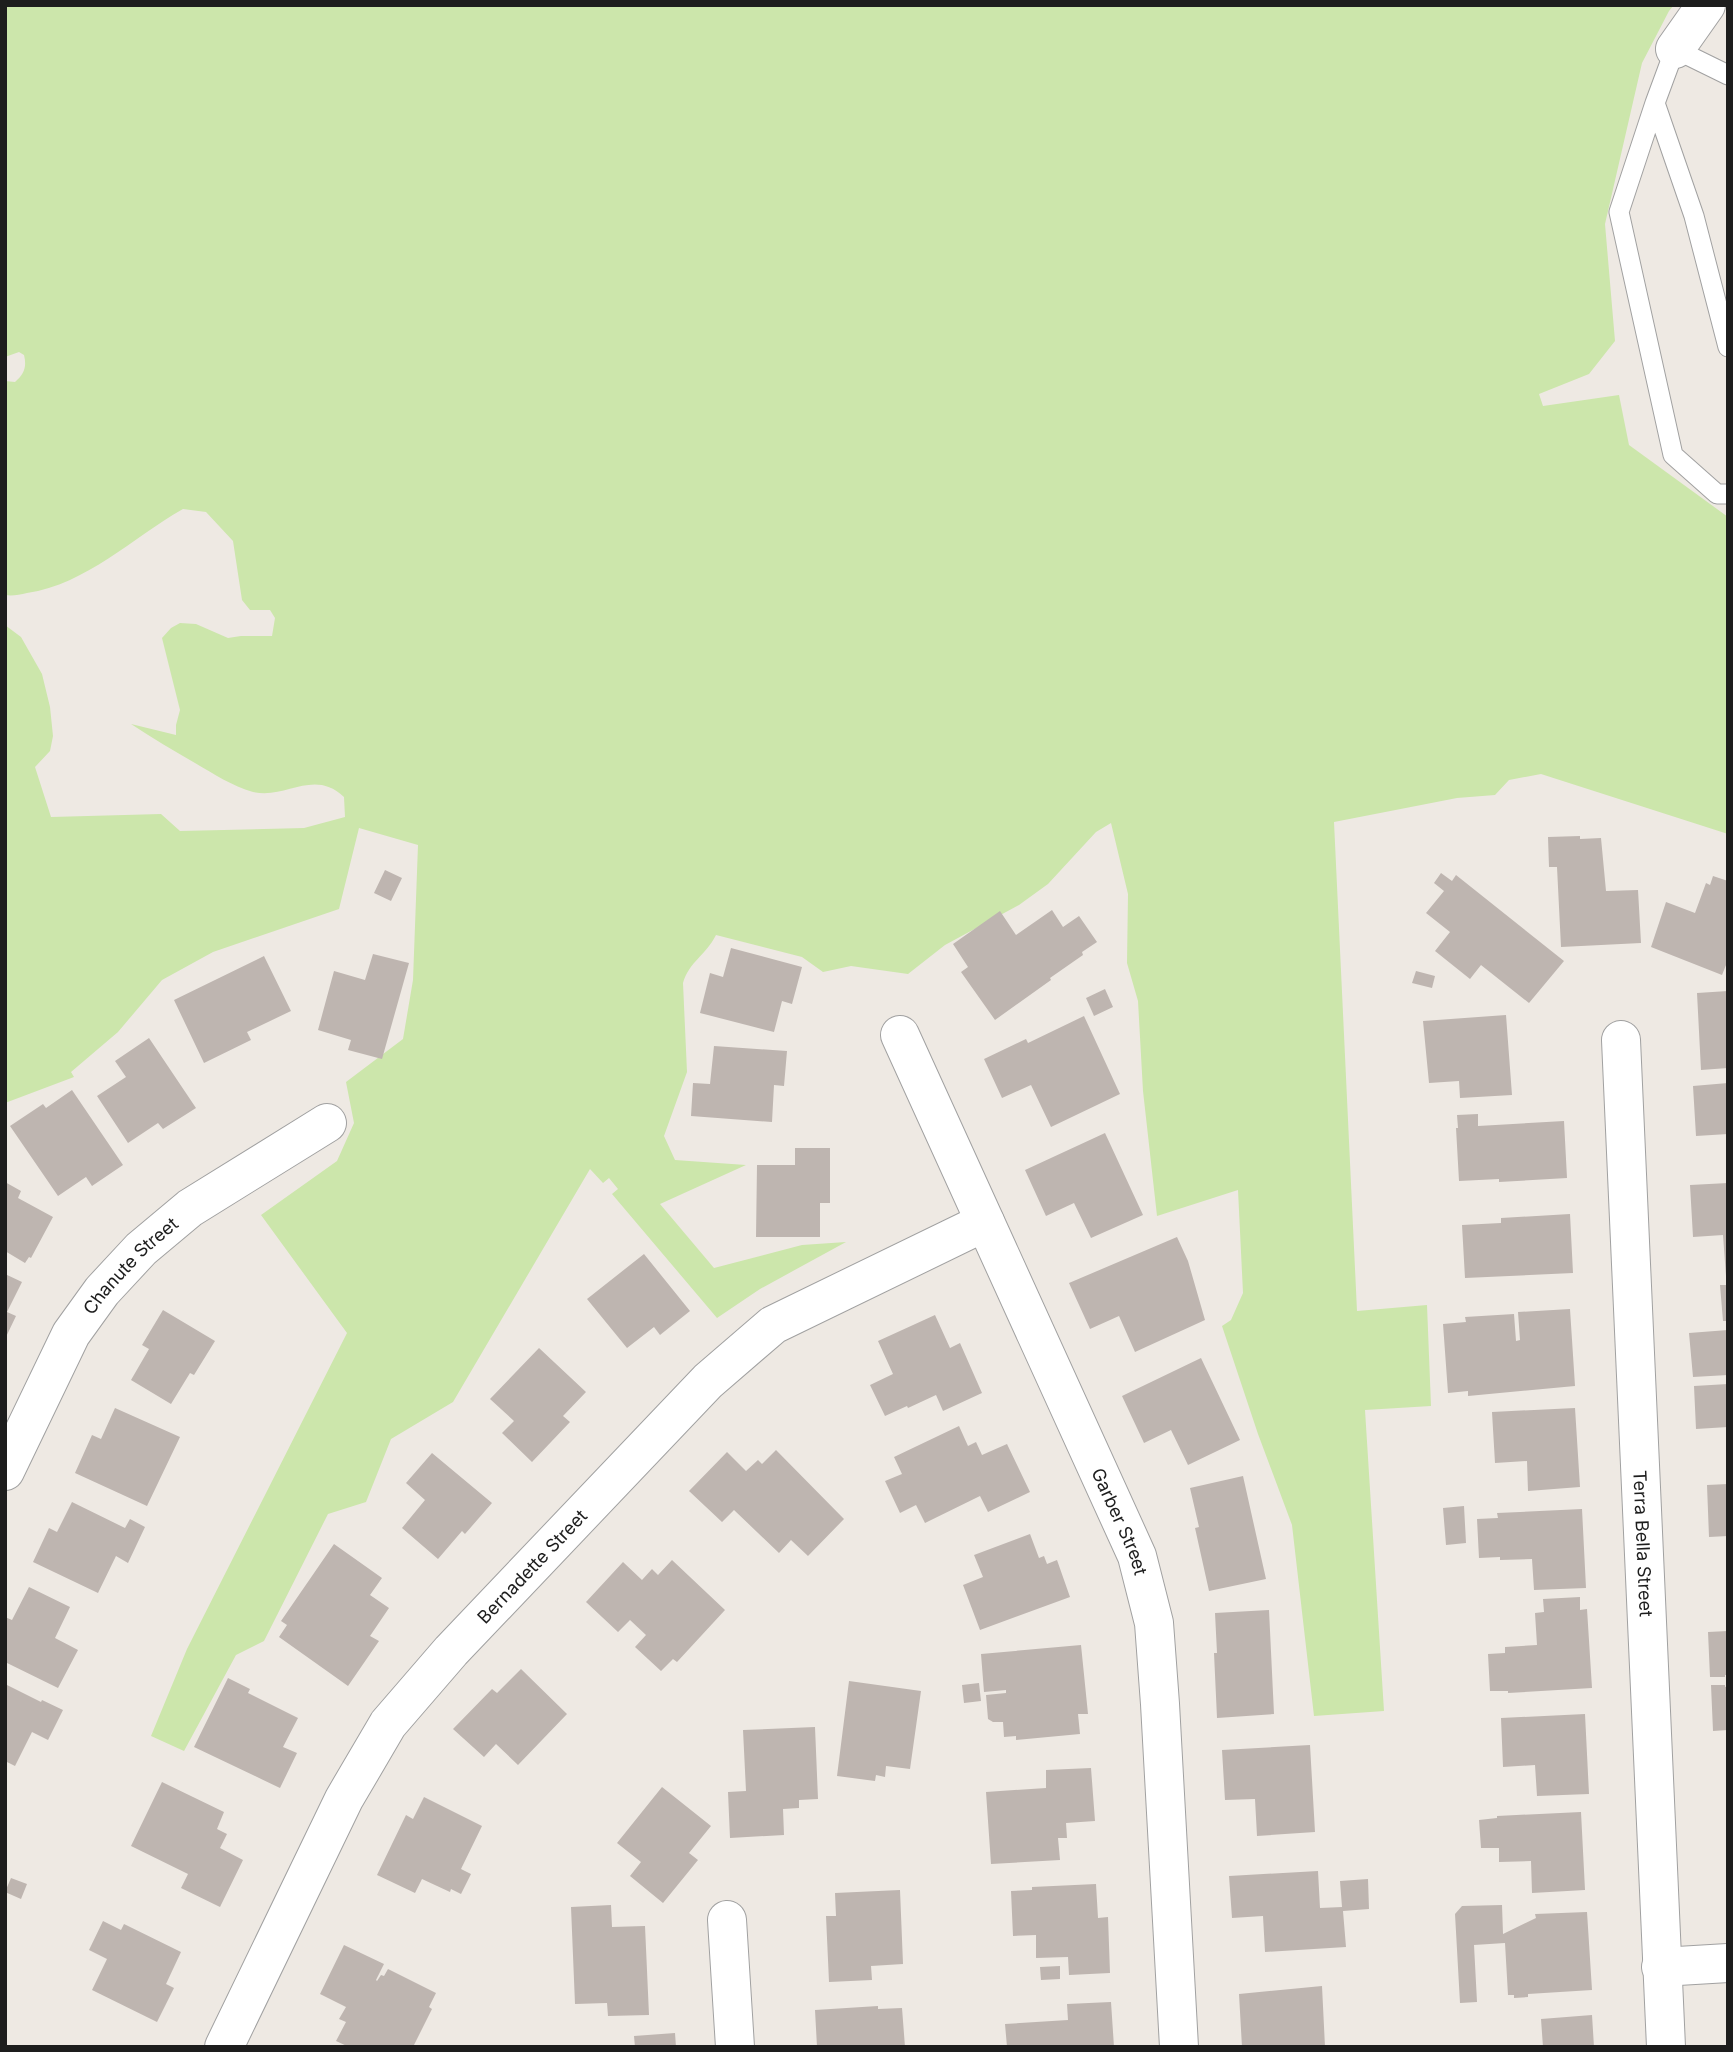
<svg xmlns="http://www.w3.org/2000/svg" width="1733" height="2052" font-family="Inter,sans-serif">
	<rect width="100%" height="100%" fill="#eee9e3"/>
	<path fill="#cce6ab" d="M5,5H1674L1669,11L1642,63L1605,224L1615,341L1589,374L1539,394L1543,406L1619,395L1629,445L1728,517V834L1541,774L1509,780L1495,795L1457,798L1334,822L1357,1311L1427,1305L1431,1406L1365,1410L1384,1711L1314,1716L1292,1525L1258,1434L1222,1326L1231,1320L1243,1293L1238,1190L1157,1216L1143,1091L1138,1001L1127,963L1128,894L1111,823L1096,832L1048,884L1019,905L945,945L908,974L851,966L823,972L802,957L716,935C706,955 689,962 683,983L687,1072L664,1136L675,1160L746,1165L660,1204L714,1268L802,1245L846,1242L760,1289L717,1318L612,1194L618,1189L609,1178L603,1183L590,1169L453,1402L391,1439L366,1502L328,1514L264,1641L236,1655L184,1751L151,1736L187,1649L347,1333L261,1215L337,1161L354,1123L346,1082L403,1039L413,980L418,845L359,828L339,909L213,952L162,980L118,1032L71,1072L74,1077L5,1103V625L21,637L42,674L50,707L53,736L50,751L35,767L51,817L161,814L180,831L304,828L345,817L344,797C313,768 286,800 253,792C232,786 214,774 195,763C174,751 152,738 131,724L176,735V725L180,710L162,638L171,628L180,623L196,624L228,638L241,636H272L275,618L270,610H250L242,600L233,541L206,512L183,509C132,538 87,584 27,593C19,595 12,596 5,595V381L15,382C24,374 27,367 24,355L19,352L5,357Z"/>
	<path fill="#beb5b0" d="M1580,836V839L1601,838L1606,891L1638,890L1641,943L1561,947L1557,867H1549L1548,837Z
		M385,870L402,878L391,901L374,893Z
		M1441,873L1452,881L1456,875L1564,961L1529,1003L1481,965L1470,979L1435,951L1450,932L1426,913L1444,891L1434,883Z
		M1713,876L1728,881V960L1722,975L1651,947L1666,902L1695,913L1706,883L1710,885Z
		M1052,910L1063,927L1079,916L1097,942L1082,952L1083,955L1050,978L1051,980L995,1020L961,972L968,967L953,944L1000,911L1016,935Z
		M731,948L802,967L792,1004L782,1001L774,1032L700,1013L710,973L723,977Z
		M373,954L409,963L382,1059L348,1050L351,1040L318,1030L334,971L365,980Z
		M264,956L291,1011L247,1032L251,1040L204,1063L174,1000Z
		M1416,971L1435,976L1432,988L1412,983Z
		M1105,989L1113,1007L1094,1016L1086,998Z
		M1728,991V1068L1701,1070L1697,993Z
		M1506,1015L1512,1095L1460,1098L1459,1081L1429,1083L1423,1021Z
		M1084,1016L1120,1094L1051,1127L1031,1085L1002,1098L984,1059L1026,1039L1028,1043Z
		M149,1038L196,1108L163,1129L158,1123L128,1143L97,1096L126,1077L115,1061Z
		M714,1046L787,1051L784,1086L774,1085L772,1122L691,1116L693,1083L710,1084Z
		M1728,1083V1134L1696,1136L1693,1086Z
		M72,1090L123,1165L92,1186L86,1177L58,1196L10,1126L43,1104L46,1108Z
		M1478,1114V1126L1564,1121L1567,1178L1499,1182V1179L1459,1181L1456,1128H1458L1457,1115Z
		M1105,1133L1143,1215L1091,1238L1074,1203L1046,1216L1025,1170Z
		M795,1148H830V1203H820V1237H756L757,1165H795Z
		M5,1182L21,1191L18,1198L53,1217L31,1258L29,1257L25,1263L5,1251Z
		M1728,1183V1275L1726,1276L1723,1235L1693,1237L1690,1185Z
		M1570,1214L1573,1273L1465,1278L1462,1225L1501,1223V1218Z
		M1177,1237L1188,1261L1205,1320L1135,1352L1119,1316L1090,1329L1069,1283Z
		M644,1254L690,1311L660,1335L654,1327L627,1348L587,1299Z
		M5,1274L22,1282L7,1312L16,1316L5,1339Z
		M1720,1285H1728V1321H1723Z
		M1570,1309L1575,1386L1468,1396V1391L1448,1393L1443,1324L1466,1322L1465,1317L1514,1314L1516,1341L1520,1340L1518,1312Z
		M163,1310L215,1341L194,1375L190,1373L171,1404L131,1380L149,1349L142,1345Z
		M935,1315L950,1348L960,1343L982,1393L943,1411L936,1395L908,1408L907,1406L885,1416L870,1385L893,1374L878,1341Z
		M1728,1330V1375L1693,1377L1689,1333Z
		M539,1348L586,1392L563,1416L570,1422L532,1462L502,1433L514,1421L490,1399Z
		M1201,1358L1240,1440L1188,1465L1171,1430L1144,1443L1122,1396Z
		M1728,1384V1427L1696,1429L1694,1386Z
		M115,1408L180,1437L147,1506L75,1473L92,1435L101,1439Z
		M1575,1408L1580,1487L1528,1491L1527,1461L1495,1463L1492,1412Z
		M959,1426L968,1446L976,1442L982,1455L1007,1444L1030,1492L988,1512L980,1496L925,1523L916,1505L900,1513L885,1481L902,1474L894,1457Z
		M776,1450L844,1519L808,1556L791,1540L779,1553L734,1510L722,1522L689,1491L727,1452L746,1471L758,1460L762,1464Z
		M432,1453L492,1503L465,1534L462,1531L438,1559L402,1528L425,1500L406,1483Z
		M1243,1476L1266,1579L1209,1591L1195,1528L1199,1527L1190,1488Z
		M1728,1484V1536L1709,1537L1707,1485Z
		M72,1502L125,1528L130,1519L145,1527L128,1563L116,1556L98,1593L33,1562L49,1528L57,1532Z
		M1464,1506L1466,1543L1446,1545L1443,1508Z
		M1582,1509L1586,1588L1534,1590L1532,1559L1500,1560V1557L1479,1558L1477,1519L1498,1518L1497,1513Z
		M1030,1534L1039,1558L1044,1556L1047,1564L1057,1560L1070,1597L980,1630L963,1585L983,1577L974,1555Z
		M334,1544L382,1578L370,1595L389,1608L370,1636L379,1641L348,1686L279,1637L287,1625L281,1621Z
		M672,1560L725,1610L677,1662L673,1659L661,1671L635,1647L646,1635L630,1620L618,1632L586,1602L623,1562L642,1580L652,1569L658,1575Z
		M29,1587L70,1607L55,1638L78,1650L58,1688L5,1662V1617L12,1620Z
		M1580,1597V1610L1587,1609L1592,1688L1508,1693V1691H1490L1488,1654L1505,1653V1647L1537,1645L1535,1613L1544,1612L1543,1599Z
		M1269,1610L1274,1714L1217,1718L1214,1653H1217L1215,1613Z
		M1728,1631V1675H1725V1677H1710L1708,1632Z
		M1081,1645L1088,1714H1078L1080,1734L1016,1740V1736L1004,1737L1003,1722H993L988,1719L986,1695L1006,1693V1690L984,1692L981,1654Z
		M521,1669L567,1714L518,1765L496,1744L484,1757L453,1729L492,1689L497,1693Z
		M228,1678L250,1689L248,1693L298,1718L283,1747L297,1753L280,1788L194,1747Z
		M849,1681L921,1691L910,1769L886,1766L885,1777L876,1775L875,1781L837,1776Z
		M979,1683L981,1701L964,1703L962,1685Z
		M5,1684L41,1702L42,1700L63,1710L48,1740L32,1732L15,1766L5,1761Z
		M1711,1685H1725V1687L1728,1686V1730L1713,1731Z
		M1585,1714L1589,1794L1537,1796L1535,1765L1503,1767L1501,1718Z
		M815,1727L818,1799L799,1800V1808L783,1809L784,1835L730,1838L728,1792L746,1791L743,1730Z
		M1310,1745L1315,1832L1257,1836L1255,1799L1225,1800L1222,1750Z
		M1091,1768L1095,1821L1066,1823L1067,1838H1058L1060,1860L991,1864L986,1792L1046,1788V1770Z
		M162,1782L224,1812L217,1829L227,1834L220,1848L243,1860L220,1907L181,1888L188,1874L131,1846Z
		M662,1787L711,1826L689,1853L698,1860L663,1903L630,1876L641,1862L617,1843Z
		M424,1797L482,1826L461,1869L471,1874L461,1894L451,1889L450,1892L422,1879L415,1893L377,1875L406,1815L413,1819Z
		M1581,1812L1585,1890L1532,1893L1531,1861L1499,1862V1848H1481L1479,1820L1497,1818V1816Z
		M1318,1871L1320,1908L1342,1907L1340,1881L1368,1879L1369,1909L1343,1911L1346,1947L1265,1952L1263,1916L1232,1918L1229,1876Z
		M11,1878L27,1884L21,1899L5,1892Z
		M1096,1884L1098,1918L1108,1917L1110,1973L1069,1975L1068,1957L1036,1958V1935L1013,1936L1011,1891L1032,1890V1887Z
		M900,1890L903,1964L871,1966L872,1980L829,1982L826,1916H836L835,1893Z
		M611,1905L612,1927L645,1926L649,2015L608,2016L607,2003L575,2004L571,1907Z
		M1502,1905L1503,1934L1536,1918L1535,1914L1587,1912L1592,1990L1528,1994V1997L1514,1998V1995H1508L1505,1943L1474,1945L1477,2002L1460,2003L1455,1914L1462,1906Z
		M103,1921L121,1930L124,1924L181,1952L166,1984L174,1988L157,2022L92,1990L107,1959L89,1950Z
		M344,1945L384,1964L376,1980L377,1981L381,1975L384,1976L388,1969L436,1993L429,2007L432,2009L413,2047H349L336,2041L346,2022L339,2019L346,2007L320,1994Z
		M1060,1966V1979L1041,1980L1040,1967Z
		M1322,1986L1325,2047H1242L1239,1994Z
		M1111,2002L1114,2047H1007L1005,2024L1068,2020L1067,2004Z
		M878,2006V2009L902,2008L905,2047H817L815,2010Z
		M1592,2015L1594,2047H1543L1541,2019Z
		M675,2033L676,2047H635L634,2036Z"/>
	<g fill="none" stroke-linecap="round" stroke-linejoin="round">
		<g stroke="#a1a1a1" stroke-width="21">
			<path id="service" d="M1728,75L1675,49L1655,103L1694,216L1728,347
				M1655,103L1619,212L1673,455L1717,494H1728"/>
		</g>
		<g stroke="#a1a1a1" stroke-width="40">
			<g id="minor">
				<path d="M1675,49L1706,5"/>
				<path id="s1" d="M900,1035L1137,1556L1154,1623L1160,1704L1179,2047"/>
				<path id="s2" d="M1621,1040L1666,2047"/>
				<path id="s3" d="M5,1471L71,1334L102,1291L141,1249L190,1208L327,1123"/>
				<path d="M727,1920L735,2047"/>
				<path d="M1661,1967L1728,1963"/>
				<path id="s4" d="M224,2047L344,1799L388,1724L451,1651L708,1381L773,1325L985,1222"/>
			</g>
		</g>
		<use href="#service" stroke="#fff" stroke-width="19"/>
		<use href="#minor" stroke="#fff" stroke-width="38"/>
	</g>
	<g text-anchor="middle" dominant-baseline="central" stroke-width="5" stroke-linejoin="round" paint-order="stroke">
		<g font-size="18" fill="#1d1d1d" stroke="#fff">
			<text stroke="none"><textPath href="#s3" startOffset="243">Chanute Street</textPath></text>
			<text stroke="none"><textPath href="#s1" startOffset="534">Garber Street</textPath></text>
			<text stroke="none"><textPath href="#s2" startOffset="504">Terra Bella Street</textPath></text>
			<text stroke="none"><textPath href="#s4" startOffset="576">Bernadette Street</textPath></text>
		</g>
	</g>
	<rect width="1733" height="2052" fill="none" stroke="#1d1d1d" stroke-width="14"/>
</svg>
